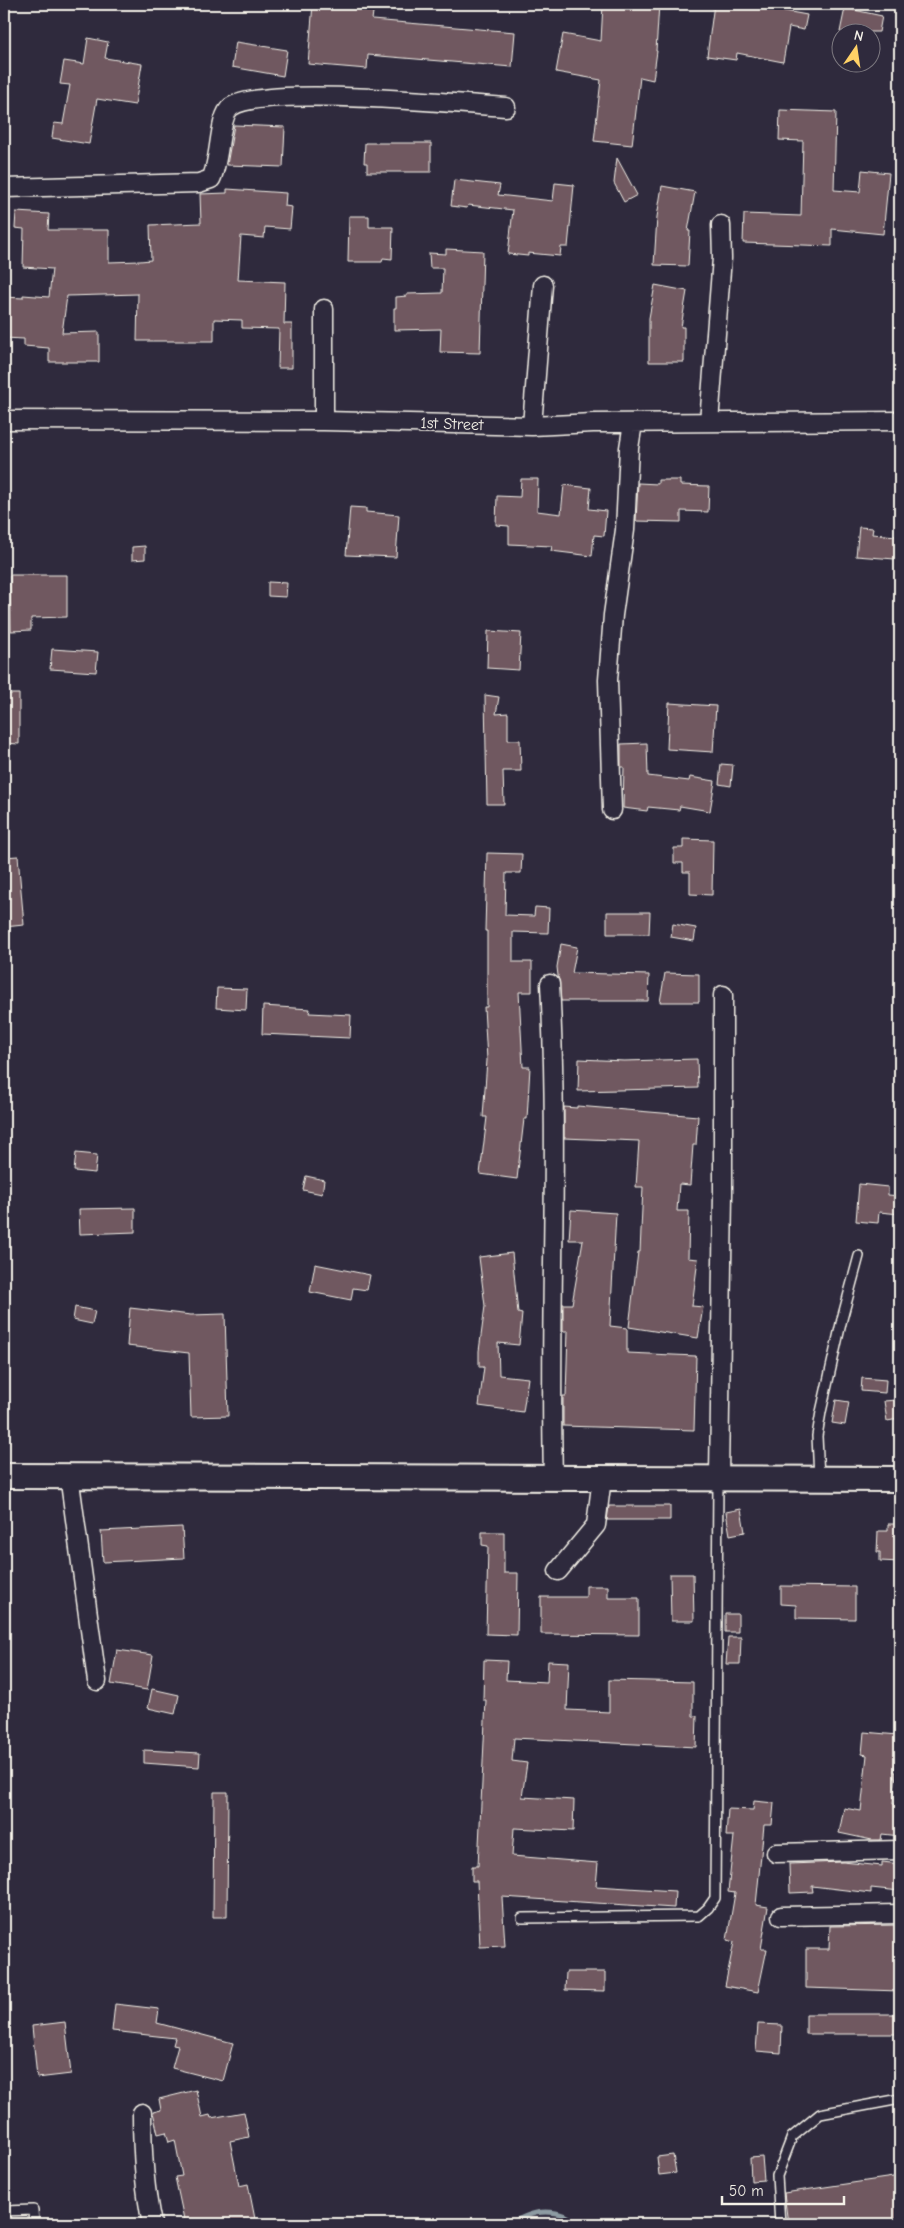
<svg xmlns="http://www.w3.org/2000/svg" width="904" height="2228" font-family="'Comic Neue',sans-serif">
	<rect width="100%" height="100%" fill="#2f2a3d"/>
	<filter id="ink" filterUnits="userSpaceOnUse"><feTurbulence type="fractalNoise" baseFrequency=".02" numOctaves="2"/><feDisplacementMap in="SourceGraphic" scale="10" xChannelSelector="R" yChannelSelector="G"/><feConvolveMatrix kernelMatrix="1 2 1 2 8 2 1 2 1" color-interpolation-filters="sRGB"/></filter>
	<g filter="url(#ink)">
		<g fill="none" stroke-linecap="round" stroke-linejoin="round">
			<path stroke="#8d9ba2" stroke-width="5" d="M509,2224C528,2214 544,2207 566,2216C570,2218 575,2222 579,2224"/>
		</g>
		<path fill="#705861" stroke="#f4f1e8" d="M313,4H374L372,20L515,32L512,67L368,55L367,69L308,64Z
			M603,4H659L656,51H657L653,80L640,77L632,145L594,141L601,80L556,72L563,34L601,41Z
			M714,4H747L807,15L804,30L789,27L783,62L737,53L736,60L707,56Z
			M845,8L882,16L879,32H840Z
			M88,38L108,42L105,58L142,64L135,105L97,99L89,144L52,138L54,123L63,124L70,85L60,84L64,61L84,64Z
			M236,42L287,50L283,76L232,67Z
			M780,110L836,112L834,190L860,192L862,170L889,173L883,234L832,229V246L743,243L744,214L801,216L803,141L779,140Z
			M234,125L285,127L283,167L227,165Z
			M365,143H431V172H367V163H364Z
			M617,158L637,195L624,202L614,183Z
			M454,180L500,185L498,195L553,201L555,183L574,185L568,247H561L560,256L528,253V256L508,254L513,210L468,205L467,208L451,206Z
			M662,186L695,192L688,231H690L688,266L654,265L657,217Z
			M227,189L286,193L285,206L292,207L290,229L265,227L264,238L241,236L238,280L285,282L284,324H292V368H278L279,329L242,328V320L214,319V341H137L138,294L67,296L62,333L99,332V362H49V348L24,346V339L4,338V297L23,298V295L49,297L52,269L23,267L24,229L15,228L16,212L49,214L48,230H109V262L140,261L151,260L150,225L201,223L200,194L227,193Z
			M349,216H369V227H393L392,259L383,258L382,262H348Z
			M446,249L483,251L480,353L440,352L441,329L394,330V308H396V297L407,296V294L442,293L443,268H430L429,253L446,254Z
			M655,285L687,291L681,327H684V362H649V318Z
			M521,479H538L537,511L561,514L564,485L591,488L589,509L606,511L604,536L594,535L592,556L551,551L552,546L509,544V526L496,525L497,496L520,497Z
			M658,480H680V485L709,486L708,512L681,511V522L636,521L638,483L658,484Z
			M350,507L366,508V512L399,515L396,557L346,555Z
			M859,527L873,528L872,534L897,536L895,559L856,556Z
			M145,546V559L132,560V547Z
			M10,575H67V617L31,618V630L11,631Z
			M268,582L287,583L286,597L268,596Z
			M488,631L521,633L519,670L487,668Z
			M52,649L98,652L96,672L50,669Z
			M4,694H19V744L4,743Z
			M485,695L499,697L496,714L508,713V740H520L521,771H503L504,804H487Z
			M669,703L716,706L713,752L667,749Z
			M647,743L648,776L689,781L690,777L715,781L710,811L680,806L679,810L648,807L647,811L623,808L624,767H621V744Z
			M721,764L733,765L731,786L719,784Z
			M683,839L713,840L712,895L690,894V872H683V863H674V848H683Z
			M487,853L522,854L521,873H506L505,915L534,916L535,907L549,908L548,933L513,932V962H532V992H519L523,1067H530L527,1119H524L517,1179L480,1174L487,1117H483L487,1060L484,1007H487V931H485Z
			M18,856L24,925L4,927V857Z
			M607,912H650L649,934H607Z
			M673,924L696,928L694,941L671,937Z
			M561,944L577,947L572,973L649,975L648,1001H561L557,967Z
			M665,973L699,974V1002H660Z
			M217,988L247,989L246,1010L216,1008Z
			M263,1006L310,1009L309,1013L351,1015L350,1038L262,1034Z
			M579,1059L624,1061L697,1059L698,1088L578,1091Z
			M577,1106L698,1116L696,1145H693L690,1185L679,1184L677,1211H689L688,1258L698,1259L692,1306L703,1307L698,1338L629,1327L638,1252H640L643,1187H636L639,1141L564,1138V1107L577,1108Z
			M76,1153L97,1155L95,1173L74,1171Z
			M306,1176L324,1180L322,1194L303,1190Z
			M859,1184L888,1187V1195L900,1196V1214L879,1212L878,1223L856,1221Z
			M135,1208V1232L80,1234L79,1209Z
			M571,1210L616,1213L610,1326L627,1328V1353L696,1356L694,1430L563,1426V1396H566L568,1331H563V1304H572L583,1240H569Z
			M512,1253L518,1313L522,1314L519,1345L498,1343L499,1375L528,1378L523,1412L479,1406L484,1367H479V1351L485,1306L479,1257Z
			M315,1264L370,1275L367,1290L353,1288L351,1300L310,1292Z
			M75,1307L95,1311L92,1324L73,1320Z
			M130,1308L191,1315L225,1314L228,1416L191,1417L189,1353L127,1346Z
			M862,1378L886,1380L885,1393L861,1391Z
			M836,1400L849,1402L845,1425L832,1423Z
			M896,1400L899,1419L887,1421L884,1401Z
			M609,1506H670V1520H607Z
			M741,1509L745,1532L730,1535L726,1512Z
			M888,1524H900V1562L880,1561V1552H877L878,1531H888Z
			M182,1527L184,1558L103,1562L101,1531Z
			M482,1532H504V1573H518L517,1635L486,1634L488,1546L482,1545Z
			M670,1574H693L694,1621H671Z
			M586,1586H608V1598H639V1635L541,1634V1597H586Z
			M781,1586L855,1587V1619L796,1618V1605L781,1604Z
			M725,1614H738V1632H725Z
			M728,1637H741L740,1664H726Z
			M117,1650L153,1655L147,1690L111,1684Z
			M484,1660L507,1661L506,1680L547,1682L548,1661L569,1662L567,1710L609,1712V1680L693,1682V1716H697L696,1747L514,1738L512,1761L527,1763L522,1797L574,1800L573,1831L514,1828L512,1856L598,1863L596,1886L675,1891L674,1908L502,1897L505,1946L480,1947L477,1881H472V1866H478L486,1700H483Z
			M152,1689L179,1695L175,1714L148,1708Z
			M864,1732L898,1735L894,1772H896L893,1804L900,1805V1836L882,1834L881,1840H872L839,1833L844,1808L861,1811L867,1755L862,1754Z
			M144,1750L200,1753L199,1767L144,1763Z
			M214,1792H228L227,1917H213Z
			M754,1801L774,1803L772,1825H764L756,1905L768,1907L761,1949H767L758,1992L725,1986L734,1942L727,1940L735,1893L728,1892L734,1836H726L728,1809L753,1810Z
			M843,1862L882,1866V1862L900,1864V1891L871,1888V1893L812,1886L813,1892L790,1893L789,1864Z
			M900,1925V1991L806,1988V1949H829L830,1926Z
			M566,1972H605V1991L565,1990Z
			M115,2004L159,2009L157,2023L233,2043L223,2081L172,2068L178,2046L173,2045L175,2038L112,2031Z
			M806,2014H900V2034H806Z
			M65,2022L71,2074L37,2078L32,2026Z
			M758,2024L782,2025L781,2053L756,2051Z
			M196,2090L202,2117L210,2115L211,2118L244,2112L249,2137L230,2141L239,2186L248,2184L256,2224H185L175,2177L182,2176L175,2140L169,2142L166,2132L158,2134L153,2112L161,2110L159,2099Z
			M673,2155L676,2173L659,2175L657,2157Z
			M762,2157L764,2180L751,2181L750,2158Z
			M900,2176V2223L788,2224L784,2193Z"/>
		<g fill="none" stroke-linecap="round" stroke-linejoin="round">
			<g stroke="#f4f1e8" stroke-width="12">
				<path id="service" d="M819,1478L817,1436L821,1412L842,1319L859,1256
					M522,1918L699,1916L708,1908L715,1898L718,1480
					M4,2211L33,2210L34,2224
					M780,2224L777,2176L792,2137L820,2114L900,2099"/>
			</g>
			<g stroke="#f4f1e8" stroke-width="21">
				<path id="minor" d="M4,188L199,183L211,179C221,160 218,117 231,107C261,85 459,104 506,107
					M324,309V421
					M4,420L324,421L532,426L593,423L900,421
					M709,422L722,258L721,225
					M532,426L543,285
					M612,810L608,680L613,615L625,530L629,448L633,423
					M550,984C559,1149 549,1314 553,1478
					M69,1475L97,1681
					M719,1477L723,1193V995
					M558,1571L596,1525L602,1478
					M776,1853L900,1850
					M781,1916L900,1914
					M142,2113C142,2151 144,2187 152,2224"/>
			</g>
			<g stroke="#f4f1e8" stroke-width="28">
				<path id="secondary" d="M4,1476L900,1479"/>
			</g>
			<use href="#service" stroke="#2f2a3d" stroke-width="9"/>
			<use href="#minor" stroke="#2f2a3d" stroke-width="18"/>
			<use href="#secondary" stroke="#2f2a3d" stroke-width="24"/>
		</g>
	</g>
	<g text-anchor="middle" dominant-baseline="central" stroke-width="4" stroke-linejoin="round" paint-order="stroke">
		<g font-size="16" fill="#f4f1e8" stroke="#2f2a3d">
			<text transform="translate(452 424) rotate(2)">1st Street</text>
		</g>
	</g>
	<rect width="904" height="2228" fill="none" stroke="#2f2a3d" stroke-width="20"/>
	<rect x="10" y="10" width="884" height="2208" fill="none" stroke="#f4f1e8" stroke-width="2" filter="url(#ink)"/>
	<g transform="translate(856 48) rotate(13)"><circle r="24" fill="#2f2a3d" stroke="#7e7a81"/>
	<path d="M0-4L9 19L0 12L-9 19Z" fill="#ffd166"/>
	<text y="-8" font-size="14" font-weight="bold" text-anchor="middle" fill="#f4f1e8">N</text>
	</g>
	<path d="M722 2196v8h122v-8" fill="none" stroke="#f4f1e8" stroke-width="2.5"/>
	<text x="729" y="2196" font-size="15" fill="#f4f1e8" stroke="#2f2a3d" stroke-width="4" paint-order="stroke">50 m</text>
</svg>
